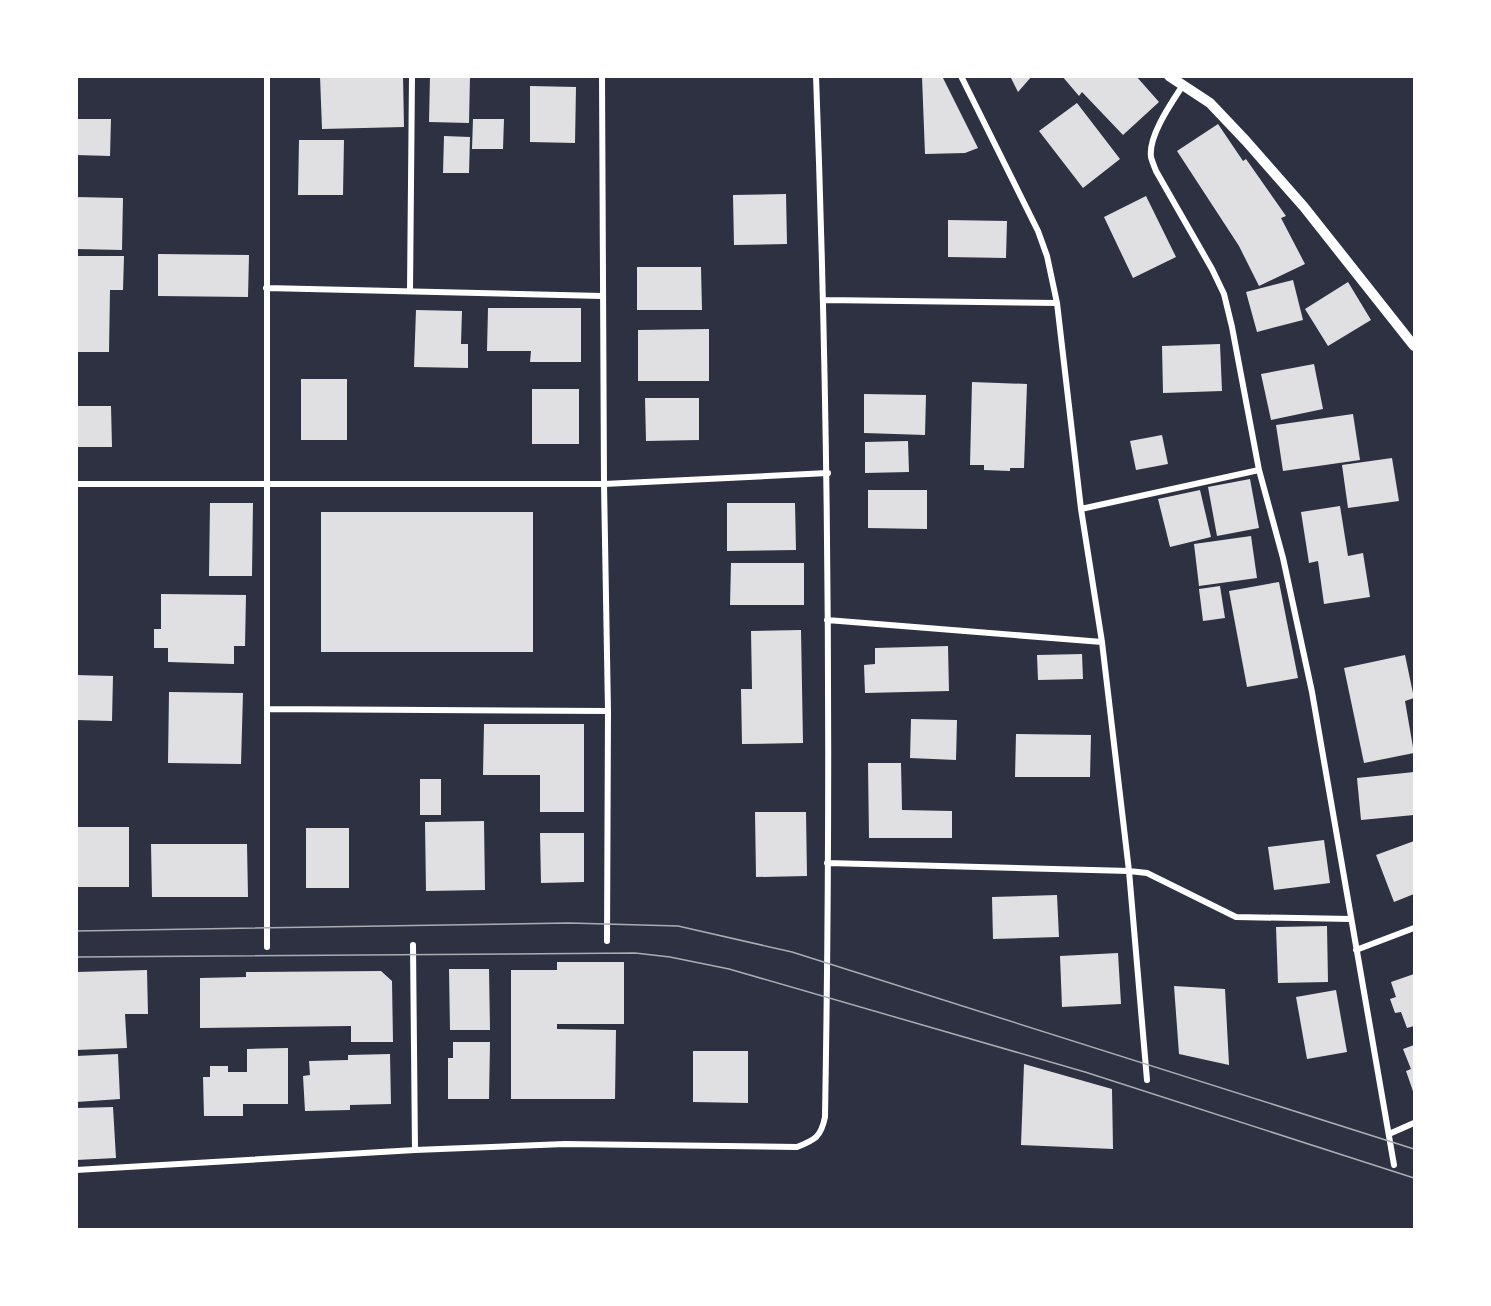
<svg xmlns="http://www.w3.org/2000/svg" width="1491" height="1306" font-family="Manrope,sans-serif">
	<rect width="100%" height="100%" fill="#2d3142"/>
	<path fill="#e0e0e3" d="M320,76H403L404,127L322,129Z
		M430,76H470L469,123L429,122Z
		M942,76L978,148L965,153L925,154L922,77Z
		M1010,76H1032L1018,92Z
		M1062,76H1136L1159,102L1123,135L1082,92L1079,96Z
		M530,86L576,87L575,143L530,142Z
		M1077,103L1120,159L1083,188L1039,131Z
		M76,119H111L110,156L76,155Z
		M473,119H504L503,149H472Z
		M1218,124L1243,161L1246,159L1286,216L1281,218L1305,264L1259,286L1239,246L1177,151Z
		M444,136L470,137L469,173H443Z
		M299,140H344L343,195H298Z
		M786,194L787,244L734,245L733,195Z
		M1146,196L1176,257L1133,278L1104,217Z
		M76,197L123,198L122,250L76,249Z
		M948,220L1007,221L1006,258L948,257Z
		M158,254L249,255L248,297L158,296Z
		M76,256H124L123,290H110L109,352H76Z
		M637,267H701L702,310H637Z
		M1293,280L1303,320L1257,332L1246,292Z
		M1348,282L1371,320L1328,346L1305,309Z
		M488,308H581V362H530L531,351H487Z
		M416,310L462,311L461,344H468V368L414,367Z
		M709,329V381H638V330Z
		M1220,344L1222,391L1163,393L1162,346Z
		M1314,364L1323,409L1271,420L1261,374Z
		M301,379H347V440H301Z
		M972,382L1027,384L1024,468H1010V471L984,470V465H970Z
		M532,389H579V444H532Z
		M864,394L926,395L925,435L864,433Z
		M645,398H699V440L646,441Z
		M76,406H111L112,447H76Z
		M1353,414L1360,460L1283,471L1276,425Z
		M1162,435L1168,464L1136,470L1130,441Z
		M908,441L909,472L865,473V442Z
		M1392,458L1399,501L1348,508L1342,465Z
		M1250,479L1259,528L1217,536L1208,487Z
		M868,490H927V529L868,528Z
		M1200,490L1211,537L1170,547L1158,499Z
		M210,503H253L252,576H209Z
		M727,503H795L796,550L727,551Z
		M1340,506L1348,556L1363,553L1370,597L1324,604L1318,561L1309,563L1301,512Z
		M321,512H533V652H321Z
		M1251,536L1257,578L1199,586L1194,544Z
		M731,563H804V605H730Z
		M1279,582L1298,678L1247,687L1229,591Z
		M1220,586L1225,618L1203,621L1199,589Z
		M161,594L246,595L245,646H234V664L168,662V648H154V629H161Z
		M801,630L803,743L742,744L741,689H752L751,631Z
		M948,646L949,691L865,693L864,665L875,664V648Z
		M1082,654L1083,679L1038,680L1037,655Z
		M1405,655L1414,698L1405,701L1414,753L1364,763L1344,668Z
		M76,675L113,676L112,721L76,720Z
		M169,692L243,693L241,764L168,763Z
		M911,719L957,720L956,760L910,758Z
		M484,724H584V812H540V775H483Z
		M1016,734L1091,735L1090,777H1015Z
		M868,763H901L902,810L952,811V838H869Z
		M1414,772V815L1361,820L1357,778Z
		M420,779H441V815H420Z
		M755,812H806L807,876L756,877Z
		M484,821L485,890L426,891L425,822Z
		M76,827H129V887H76Z
		M306,828H349V888H306Z
		M540,833H584V882L541,883Z
		M1324,840L1330,883L1274,890L1268,847Z
		M1414,841V894L1394,902L1376,855Z
		M151,844H247L248,897H152Z
		M1057,895L1059,937L993,939L992,897Z
		M1327,926L1328,982L1278,983L1276,927Z
		M1118,953L1121,1004L1062,1007L1060,956Z
		M557,962H624V1024H557V1029L616,1030L615,1099H511V970H557Z
		M449,969H489L490,1030H450Z
		M147,970L148,1014H125L127,1048L76,1050V972Z
		M381,971L392,981L393,1042H351V1026L200,1028V978L246,977V972Z
		M1414,974V1026L1407,1028L1401,1012L1395,1013L1390,999L1396,997L1391,982Z
		M1174,986L1225,989L1229,1065L1179,1054Z
		M1336,990L1347,1052L1307,1059L1296,997Z
		M453,1042H490L489,1099H448V1058H453Z
		M1414,1045V1094L1406,1071L1411,1069L1403,1049Z
		M288,1048V1104H243V1116H204L203,1077H210V1066H228V1072H247V1049Z
		M693,1051H748V1103L693,1102Z
		M118,1054L120,1099L76,1102V1056Z
		M390,1054L391,1104L350,1105V1110L305,1111L303,1076L310,1075L309,1061L348,1060V1055Z
		M1024,1064L1112,1089L1113,1149L1021,1145Z
		M113,1107L116,1158L76,1160V1108Z"/>
	<g fill="none" stroke-linecap="round" stroke-linejoin="round">
		<path stroke="#fff" stroke-width="6" d="M267,76V947
			M602,76L604,484L608,711L607,941
			M961,76L1038,231L1047,256L1057,303L1081,509L1102,642L1129,871L1147,1080
			M1183,85C1172,102 1148,136 1151,157C1152,161 1154,166 1156,171L1212,269L1224,294L1232,327L1259,470L1283,558L1312,692L1394,1165
			M266,288L602,296
			M410,291L412,76
			M824,300L1057,303
			M76,484H604L828,473
			M1081,509L1259,470
			M827,620L1102,642
			M267,709L608,711
			M827,863L1129,871L1147,873L1236,917L1351,919
			M413,945L415,1150
			M1356,950L1414,928
			M1389,1134L1414,1123
			M76,1170L415,1150L565,1144L797,1147C815,1140 821,1137 825,1117C831,770 829,423 816,76"/>
		<path stroke="#fff" stroke-width="10" d="M1169,76L1210,103L1246,141L1304,207L1414,346"/>
		<path stroke="#abadb3" stroke-width="1.5" d="M76,931L569,923L678,926L792,952L1414,1149
			M76,957L635,953L670,957L729,969L1085,1072L1414,1178"/>
	</g>
	<rect width="1491" height="1306" fill="none" stroke="#ffffff" stroke-width="156"/>
</svg>
